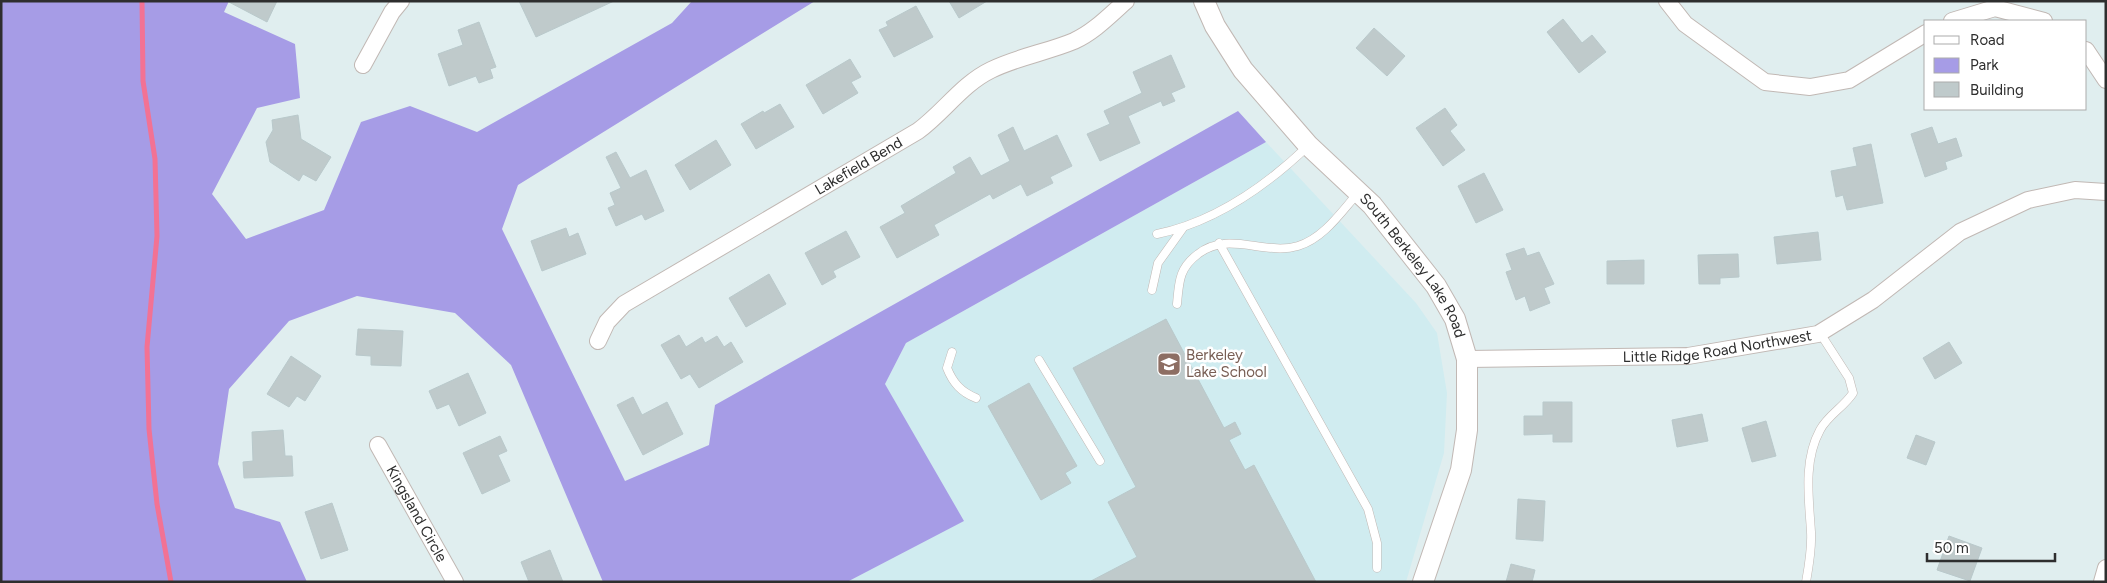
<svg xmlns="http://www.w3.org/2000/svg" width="2107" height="583" font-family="Figtree,sans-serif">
	<rect width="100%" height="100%" fill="#e0eeef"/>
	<path fill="#d0ecf0" d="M1266,142L1416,303L1437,333L1447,393L1444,453L1406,582H847L963,521L885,384L906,343Z"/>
	<path fill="#a69ce6" d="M1,1H229L224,12L295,44L300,98L257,108L212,194L246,239L324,210L361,122L410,106L477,132L672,23L692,1H815L518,185L502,229L625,481L709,445L715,405L1238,111L1266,142L906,343L885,384L964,521L847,582H603L511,365L455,313L357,296L289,321L229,389L218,464L235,508L280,522L307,582H1Z"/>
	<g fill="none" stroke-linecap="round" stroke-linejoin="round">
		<path stroke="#f27294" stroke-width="5" d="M142,1L143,81L155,159L157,236L147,347L149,429L157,504L171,582"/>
	</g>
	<path fill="#bfcacb" stroke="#b9c9cb" d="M227,1H277L267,22Z
		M519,1H614L536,37Z
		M949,1H987L959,18Z
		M916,6L933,37L894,57L879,30L888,26L886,22Z
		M1563,19L1582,43L1592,35L1606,52L1579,73L1547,32Z
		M479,22L496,67L490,69L493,78L479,83L476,76L449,86L438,54L463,45L458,30Z
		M1374,28L1405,56L1387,76L1356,48Z
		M1171,55L1185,87L1171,93L1175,101L1163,106L1161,101L1128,116L1140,143L1100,161L1087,134L1110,124L1104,111L1142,93L1133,72Z
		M850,59L861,77L851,82L858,93L823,114L806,85Z
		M780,104L794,127L756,149L741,124L763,111L764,113Z
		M1445,108L1457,125L1450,131L1465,150L1443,166L1416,128Z
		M298,115L301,139L331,157L316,181L303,174L299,181L270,162L266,142L273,130L272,120Z
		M1013,127L1024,151L1057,135L1072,166L1050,177L1053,183L1027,196L1021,184L993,199L990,194L934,225L939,235L897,258L880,227L905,213L901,206L956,173L953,167L970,157L981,176L1010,161L998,135Z
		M1932,127L1938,144L1956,138L1962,156L1945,162L1947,169L1925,177L1911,134Z
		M716,140L731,165L690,190L675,165Z
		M1871,144L1883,203L1847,210L1843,195L1836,197L1831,171L1857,166L1853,148Z
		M616,152L630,178L646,170L664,211L645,220L642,214L616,226L608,208L615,205L610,193L621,188L606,157Z
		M1484,173L1503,210L1476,223L1458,186Z
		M566,228L569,237L578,233L586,254L542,271L531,241Z
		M846,231L860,257L833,271L836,277L822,285L805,253Z
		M1818,232L1821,260L1777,264L1774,237Z
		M1524,248L1527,256L1539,252L1554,284L1544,288L1550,303L1530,311L1525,296L1516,300L1506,272L1512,270L1506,254Z
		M1738,254L1739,277L1720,278V284H1699L1698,255Z
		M1644,260V284H1607V261Z
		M769,274L786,304L746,327L729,298Z
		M1166,319L1224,428L1235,422L1241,434L1229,440L1245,470L1254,465L1316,582H1089L1137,557L1108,502L1136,487L1073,368Z
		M358,329L403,331L401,366L371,365V356L356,355Z
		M679,335L686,347L702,337L705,343L717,336L724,347L731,342L743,362L699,388L690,374L681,379L661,345Z
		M1949,342L1962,363L1935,379L1923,358Z
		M291,356L321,376L305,401L297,396L289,407L267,394Z
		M468,373L486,413L459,426L449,404L437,409L429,391Z
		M1029,383L1077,466L1065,473L1071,483L1041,500L988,406Z
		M633,397L642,415L667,402L683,434L643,455L617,405Z
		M1543,402H1572V442H1553V434L1524,435V416H1543Z
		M1702,414L1708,441L1677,447L1672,420Z
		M1766,421L1776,456L1752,462L1742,428Z
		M283,430L285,456H292L293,476L244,478L243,462L253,461L252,432Z
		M1916,435L1935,442L1926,465L1907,458Z
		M500,436L507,451L498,455L510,481L482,494L463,453Z
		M1518,499L1545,501L1543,541L1516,539Z
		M332,503L348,550L321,559L305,512Z
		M1949,536L1982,548L1970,581L1937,570Z
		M550,550L563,582H529L521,562Z
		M1511,564L1535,570L1532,582H1506Z"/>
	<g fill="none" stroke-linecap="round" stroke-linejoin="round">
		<g stroke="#c1b8b4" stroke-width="9">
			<path id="service" d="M1157,234C1215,222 1266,186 1308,146
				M1219,243L1368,509L1377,543V568
				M1152,290L1158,263L1183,228
				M1177,304C1179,282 1179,268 1198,254C1228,230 1265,256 1298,246C1324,238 1341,212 1358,193
				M952,352L947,368C953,383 961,392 976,398
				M1039,360L1100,461
				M1806,582C1809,565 1812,549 1811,532C1809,499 1803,461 1820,430C1828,415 1844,407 1853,393L1849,378L1820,333"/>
		</g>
		<g stroke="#c1b8b4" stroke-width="18">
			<g id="minor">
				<path d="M1667,1L1685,24L1765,82L1810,87L1849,80L1926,33"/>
				<path d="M1952,21L1995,8L2044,21"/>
				<path d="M2086,50L2106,80"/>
				<path d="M363,65L392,12L401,1"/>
				<path id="s1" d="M598,341L607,322L624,304L918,131C944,112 962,84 991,70C1017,57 1048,52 1074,41C1094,32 1110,15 1126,1"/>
				<path id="s2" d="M1467,359L1688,356L1818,334L1873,300L1960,232L2028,200L2075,190L2106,192"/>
				<path id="s3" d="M378,445L455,582"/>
				<path d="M2102,582L2106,568"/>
			</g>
		</g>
		<g stroke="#c1b8b4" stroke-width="22">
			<g id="tertiary">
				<path id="s4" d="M1204,1L1215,26L1243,70L1308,145L1372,205L1436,286L1455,319L1467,359V430L1461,470L1423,582"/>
			</g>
		</g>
		<use href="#service" stroke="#fff" stroke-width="8"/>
		<use href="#minor" stroke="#fff" stroke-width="16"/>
		<use href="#tertiary" stroke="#fff" stroke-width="20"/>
	</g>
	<defs>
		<g id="school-square" transform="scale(1.25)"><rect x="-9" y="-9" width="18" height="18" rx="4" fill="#8d6e63" stroke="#fff"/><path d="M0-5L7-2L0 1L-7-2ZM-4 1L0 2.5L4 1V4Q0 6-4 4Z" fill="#fff"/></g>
	</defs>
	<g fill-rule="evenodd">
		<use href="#school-square" x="1169" y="364"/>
	</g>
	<g text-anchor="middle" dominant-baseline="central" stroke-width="5" stroke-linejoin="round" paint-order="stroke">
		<g font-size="15" fill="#2e2e2e" stroke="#fff">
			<text stroke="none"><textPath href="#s1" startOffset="318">Lakefield Bend</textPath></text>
			<text stroke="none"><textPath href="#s4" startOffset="340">South Berkeley Lake Road</textPath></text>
			<text stroke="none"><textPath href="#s2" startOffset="251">Little Ridge Road Northwest</textPath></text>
			<text stroke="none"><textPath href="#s3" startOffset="79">Kingsland Circle</textPath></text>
		</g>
		<g font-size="15" fill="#785e54" stroke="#fff" text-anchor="start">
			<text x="1186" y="355">Berkeley<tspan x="1186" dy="17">Lake School</tspan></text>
		</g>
	</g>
	<rect width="2107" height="583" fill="none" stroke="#2e2e2e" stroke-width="5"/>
	<rect x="1924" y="20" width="162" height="90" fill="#ffffff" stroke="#ababab"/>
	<rect x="1934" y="36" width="25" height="8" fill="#ffffff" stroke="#ababab"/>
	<text x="1970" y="45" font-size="15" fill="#2e2e2e">Road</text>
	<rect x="1934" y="58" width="25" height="15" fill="#a69ce6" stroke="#ababab"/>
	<text x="1970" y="70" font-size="15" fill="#2e2e2e">Park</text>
	<rect x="1934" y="82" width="25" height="15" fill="#bfcacb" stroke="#ababab"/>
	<text x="1970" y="95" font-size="15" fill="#2e2e2e">Building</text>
	<path d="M1927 553v8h128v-8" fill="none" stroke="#2e2e2e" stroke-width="2.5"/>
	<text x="1934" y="553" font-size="15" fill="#2e2e2e" stroke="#ffffff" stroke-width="4" paint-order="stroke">50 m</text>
</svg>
